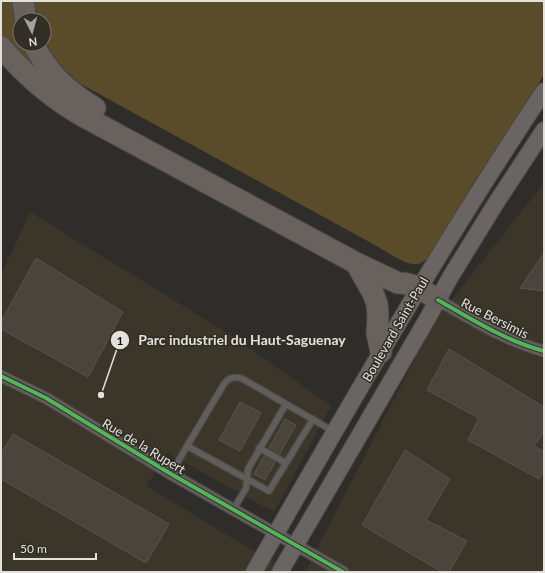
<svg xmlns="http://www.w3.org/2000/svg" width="545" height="573" font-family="Lato,sans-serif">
	<rect width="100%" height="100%" fill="#2f2d29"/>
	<path fill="#3b3629" d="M544,183V572H305L434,322Z
		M30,212L234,337L331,406L274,512L167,453L147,486L253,551L295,572H1V275Z"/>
	<path fill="#5a4c2b" d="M1,1H15L20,26V44H27L47,75L28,65L1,35Z
		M34,1H544V75L478,176L428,258C424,261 421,264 416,264C406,266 383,249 373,244L79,83C65,70 47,53 44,33C43,29 44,24 44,20H39Z"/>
	<path fill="#4b443d" stroke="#565451" d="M544,253V291L520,288Z
		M36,258L123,312L88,377L1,329V322Z
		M449,349L544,407V432L534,446L544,452V470L539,479L468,440L479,418L427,390Z
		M240,402L261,413L240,451L219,440Z
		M285,419L296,425L265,480L254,474Z
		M13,434L169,524L146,563L1,479V454Z
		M405,450L450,479L426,520L467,541L449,572H442L362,525Z"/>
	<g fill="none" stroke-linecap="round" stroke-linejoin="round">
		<g stroke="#4c4a46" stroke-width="8">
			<path id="service" d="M187,446L224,384C229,377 235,376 243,379L286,404
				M259,448L286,463
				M171,474L187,446L269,491L313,419
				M233,510L246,488L248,469L286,404L333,431"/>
		</g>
		<g stroke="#4c4a46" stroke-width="13">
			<path id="minor" d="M438,300C471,319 506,341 544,351
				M1,376L46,398L171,474L343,572"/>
		</g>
		<g stroke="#4c4a46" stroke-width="18">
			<path id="secondary" d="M254,572C347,409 440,247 544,91
				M280,572L426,321L451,276L496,203L544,130"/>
		</g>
		<g stroke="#4c4a46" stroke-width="23">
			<path id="motorway" d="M23,1L26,20
				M34,44C47,73 69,92 95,108
				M1,47C24,74 50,97 81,115L356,263L398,283C413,282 425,292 438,300
				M356,263L373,293L377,304L378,316L377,333L381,352"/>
		</g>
		<use href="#service" stroke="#605e5b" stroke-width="5.5"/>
		<use href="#minor" stroke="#605e5b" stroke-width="11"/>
		<use href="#secondary" stroke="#6a6562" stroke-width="16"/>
		<use href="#motorway" stroke="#69615e" stroke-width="21"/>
		<g stroke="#322e26" stroke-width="6">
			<path id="cycleway" d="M438,300C471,319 506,341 544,351
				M1,376L46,398L171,474L343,572"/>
		</g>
		<use href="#cycleway" stroke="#56b35d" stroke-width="4"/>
	</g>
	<g text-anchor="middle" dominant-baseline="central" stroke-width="3" stroke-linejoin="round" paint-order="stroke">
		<g font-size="13" fill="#e3e1dc" stroke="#322e26">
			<text transform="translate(495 318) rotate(27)">Rue Bersimis</text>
			<text transform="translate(395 329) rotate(-60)">Boulevard Saint-Paul</text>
			<text transform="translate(144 446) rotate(31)">Rue de la Rupert</text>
		</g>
	</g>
	<path fill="none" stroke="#e3e1dc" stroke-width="1.5" d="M101 395L120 340"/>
	<g fill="#e3e1dc" stroke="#322e26" stroke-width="1.5">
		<circle cx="101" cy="395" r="4"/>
		<circle cx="120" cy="340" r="10"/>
	</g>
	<g font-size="12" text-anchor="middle" font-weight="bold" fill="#111">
		<text x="120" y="345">1</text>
	</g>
	<g font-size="14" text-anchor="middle" font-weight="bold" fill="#e3e1dc" stroke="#322e26" stroke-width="3" stroke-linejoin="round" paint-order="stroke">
		<text x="242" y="345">Parc industriel du Haut-Saguenay</text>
	</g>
	<rect width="545" height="573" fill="none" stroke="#e3e1dc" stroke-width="4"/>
	<g transform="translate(32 32) rotate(174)"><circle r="19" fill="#322e26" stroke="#79766f"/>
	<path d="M0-3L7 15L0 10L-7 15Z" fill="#a4a29d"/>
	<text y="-6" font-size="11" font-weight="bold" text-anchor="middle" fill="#e3e1dc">N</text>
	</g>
	<path d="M14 553v6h82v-6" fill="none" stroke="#e3e1dc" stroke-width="2"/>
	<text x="20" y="553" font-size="12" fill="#e3e1dc" stroke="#322e26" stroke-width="3" paint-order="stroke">50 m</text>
</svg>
